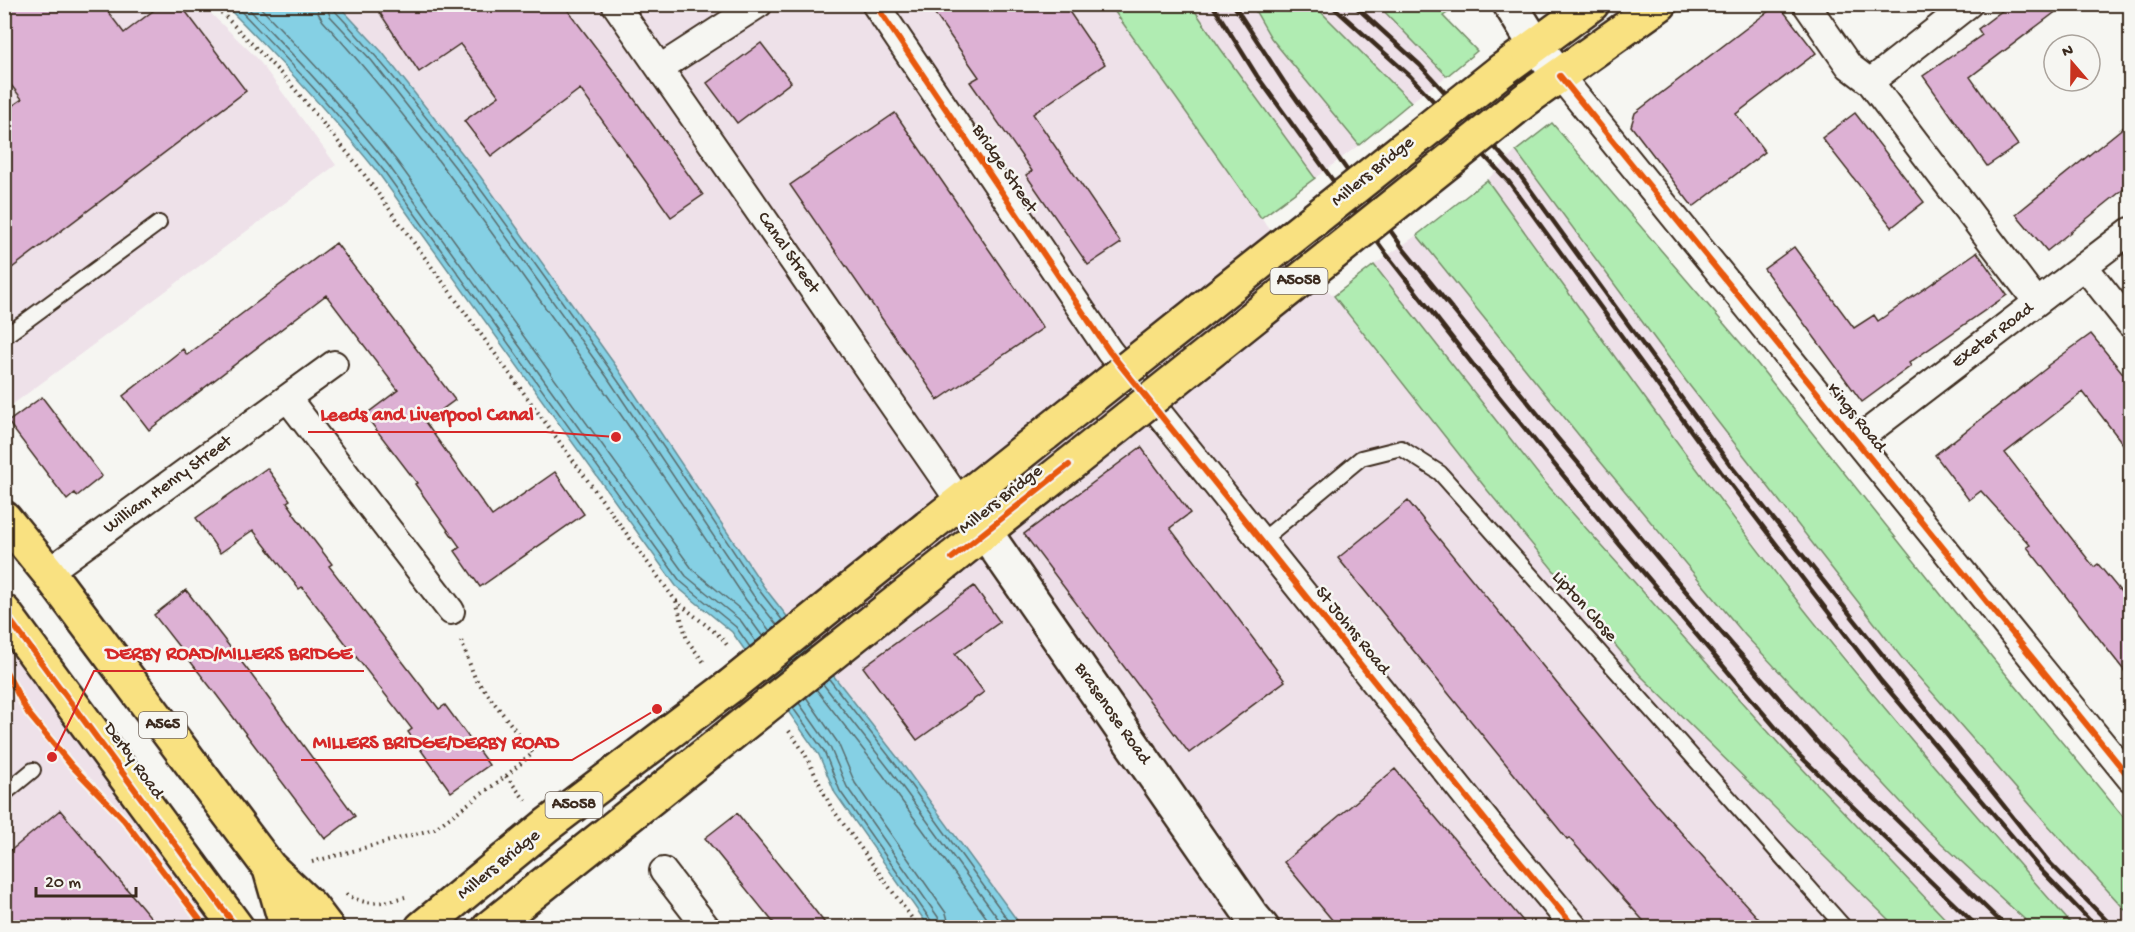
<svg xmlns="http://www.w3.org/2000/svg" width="2135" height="932" font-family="'Gochi Hand',sans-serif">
	<rect width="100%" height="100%" fill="#f6f6f2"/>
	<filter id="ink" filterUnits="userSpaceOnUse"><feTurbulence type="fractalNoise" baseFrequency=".0167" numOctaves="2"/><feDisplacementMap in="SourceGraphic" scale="12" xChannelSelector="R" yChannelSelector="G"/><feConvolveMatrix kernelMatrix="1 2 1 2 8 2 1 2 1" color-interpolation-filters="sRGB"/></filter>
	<g filter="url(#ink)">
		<path fill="#eee1e9" d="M5,5H202L257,58L336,165L5,410Z
			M338,5H1110L1261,218L1297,263L1334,296L1488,491L1640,674L1896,927H1022L901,762L764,587L618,369L480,176L382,52Z
			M1191,5H1252L1271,38L1359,145L1315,178L1220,48Z
			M1314,5H1378L1447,76L1411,102Z
			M1516,151L1686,381L1901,657L2048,825L2130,915V927H2074L1966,805L1800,603L1657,415L1487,180Z
			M1417,235L1594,454L1927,830L2033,927H1953L1780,745L1542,479L1374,265Z
			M5,612L237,927H5Z"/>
		<path fill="#b0ecb2" stroke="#768b68" stroke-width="1.5" d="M1110,5H1191L1220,48L1315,178L1261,218Z
			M1252,5H1314L1411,102L1359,145L1271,38Z
			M1378,5H1459L1443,16L1477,51L1447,76Z
			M1552,123L1744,347L1954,611L2130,825V915L2048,825L1901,657L1686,381L1516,151Z
			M1487,180C1590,322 1691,465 1799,603C1887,714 1981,821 2074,927H2033L1927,830L1745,635L1594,454L1417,235Z
			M1374,265L1542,479L1780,745L1953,927H1896L1640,675L1488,491L1334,296Z"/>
		<path fill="#85d0e4" stroke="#678e95" stroke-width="1.5" d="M225,5H338L382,52L480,176L618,369L764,587L901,762L1022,927H929L835,793L819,755L732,632L676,586L379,174C331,114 279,59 225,5Z"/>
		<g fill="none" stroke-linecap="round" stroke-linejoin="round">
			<path stroke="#596c6d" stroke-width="1.5" d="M234,4C286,58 337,111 384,171L680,581L736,627L750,647
				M244,4C295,56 344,108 389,166L686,576L741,621L756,642
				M257,4C306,55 353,105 396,160L693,570L747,615L763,637
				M317,4L318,13L323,21C398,103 463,192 527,282C602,386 675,492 746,600L770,631
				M326,4L330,16L372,61L469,185L607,377L753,595L777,625
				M334,4L335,11C411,92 476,182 540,271C616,376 688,482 759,590L783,621
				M829,679L896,765L1014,928
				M823,684L890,770L1005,928
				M816,689L883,775L994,928
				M806,697L838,743L855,783L946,913L950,928
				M799,703L830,747L847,787L938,917L941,928
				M793,708L824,751L840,791L932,922L933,928"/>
		</g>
		<path fill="#ddb1d4" stroke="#3b2a1e" stroke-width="1.5" d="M4,4H102L124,33L162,4H180L246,91L4,274V112L22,99L4,76Z
			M374,4H563L625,86L703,195L671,217L580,89L491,156L464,121L499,96L460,44L419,72Z
			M928,4H1064L1105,64L1033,114L1121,243L1088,265L1026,175L1032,171L970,82L979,77Z
			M1778,4L1816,53L1736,114L1765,152L1693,207L1631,126L1635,113Z
			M2011,4H2066L1970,77L2018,145L1987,166L1923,76L1982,35L1978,29Z
			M761,43L791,82L737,123L707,83Z
			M895,113L1043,328L938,400L790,185Z
			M1855,113L1924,202L1892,227L1822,138Z
			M2130,122V184L2047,251L2016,214Z
			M336,243L455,400L425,422L492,516L555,472L584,514L480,587L455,551L460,547L415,484L417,483L365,415L398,390L326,295L149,430L123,396L183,349L187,355Z
			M1794,247L1854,328L1874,315L1878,321L1977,252L2007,295L1909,363L1911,366L1862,402L1764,269Z
			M2091,334L2130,382V453L2083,392L2005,453L2094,567L2098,564L2130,603V678L2027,547L2030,545L1981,491L1969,500L1935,455L2048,367L2047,366Z
			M42,397L102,476L77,496L75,493L67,500L8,422Z
			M1141,447L1190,513L1170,528L1285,681L1189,753L1024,534Z
			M267,468L290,500L287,502L294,512L293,513L332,564L329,566L439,709L445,705L489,765L451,792L408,732L412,729L302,587L299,589L253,530L220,553L196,518Z
			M1408,501L1653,801L1766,927H1649L1569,838L1567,839L1338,558Z
			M974,586L1000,622L955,654L984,692L917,740L863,667Z
			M186,590L250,673L355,816L325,839L215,693L154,615Z
			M1395,769L1528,927H1338L1284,862Z
			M60,810L159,927H4V856Z
			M737,813L791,880L828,927H777L705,838Z"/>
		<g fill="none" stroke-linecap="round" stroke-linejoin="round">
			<g stroke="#3b2a1e" stroke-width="18">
				<path id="lane" d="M4,337L159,223
					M1261,541L1361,458L1401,448L1440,473L1845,928
					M4,794L33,770"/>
			</g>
			<g stroke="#3b2a1e" stroke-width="30">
				<path id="street" d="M615,4L960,502
					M875,4L1109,351L1494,831L1575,928
					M1806,4L1849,66L1870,82
					M1969,4L1870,82L2037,302
					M660,68L759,4
					M1560,76L2130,778
					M2084,266L2130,324
					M288,399L451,611
					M1856,441L2130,231
					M48,572L334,364
					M663,871L707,928"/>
			</g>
			<g stroke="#3b2a1e" stroke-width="38">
				<path id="secondary" d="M1510,4L1536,46L1560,76
					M960,502L985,532L1251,915L1262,928"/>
			</g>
			<g stroke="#3b2a1e" stroke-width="38">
				<path id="highway" d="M1502,70L1592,4
					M1529,97L1660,4
					M4,518L48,572L269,867L311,907L327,928
					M928,527L1045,434
					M952,558L1069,465
					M4,612L237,928
					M270,869L287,928
					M422,928L547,825L729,687
					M489,928L760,711"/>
			</g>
			<path stroke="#3b2a1e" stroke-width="4" stroke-dasharray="1.5 4.5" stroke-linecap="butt" d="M213,4L288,81L355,162L675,600L722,638L727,645
				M676,601L687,640L705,664
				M789,731L804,752L831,807L919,928
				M506,776L526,801
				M312,862L434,829L506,776L533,753L475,678L460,638
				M346,894C367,907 382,903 405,897"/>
			<use href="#lane" stroke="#f6f6f2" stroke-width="14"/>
			<use href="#street" stroke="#f6f6f2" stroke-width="26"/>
			<use href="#secondary" stroke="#f6f6f2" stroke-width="33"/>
			<use href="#highway" stroke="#f9e181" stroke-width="33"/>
			<path stroke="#3b2a1e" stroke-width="4.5" d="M1212,4L1257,76L1387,255L1474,366L1620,545L1799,755L1979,928
				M1233,4L1284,82L1405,251L1558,439L1694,601L1818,743L2007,928
				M1330,4L1410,76L1509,182L1721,472L1881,681L2040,869L2097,928
				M1353,4L1420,65L1519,174L1731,466L2049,862L2114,928"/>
			<g stroke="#3b2a1e" stroke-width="38" stroke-linecap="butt">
				<path id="highway-bridge" d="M1045,434L1502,70
					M1069,465L1529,97
					M729,687L928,527
					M760,711L952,558"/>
			</g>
			<use href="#highway-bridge" stroke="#f9e181" stroke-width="33"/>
			<g stroke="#f6f6f2" stroke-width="10">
				<path id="cycleway" d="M875,4L1109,351L1494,831L1575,928
					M1560,76L2130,778
					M952,558L1069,465
					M4,612L237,928
					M4,668L28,713L71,765L124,820L200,920L203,928"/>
			</g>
			<use href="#cycleway" stroke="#e8590c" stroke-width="6"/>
		</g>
	</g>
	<g text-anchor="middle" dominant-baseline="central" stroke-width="5" stroke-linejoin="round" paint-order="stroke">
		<g fill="#f6f6f2" stroke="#73675e" stroke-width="1.5">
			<rect x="1270.5" y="268" width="57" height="26" rx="4.5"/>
			<rect x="139" y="712" width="48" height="26" rx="4.5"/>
			<rect x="545.5" y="792" width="57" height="26" rx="4.5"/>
		</g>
		<g font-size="16" font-weight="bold" fill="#3b2a1e">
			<text x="1299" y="281">A5058</text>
			<text x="163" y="725">A565</text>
			<text x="574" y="805">A5058</text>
		</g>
		<g font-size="18" fill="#3b2a1e" stroke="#f6f6f2">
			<text transform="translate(1004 169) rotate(56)">Bridge Street</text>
			<text transform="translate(1373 172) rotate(-39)">Millers Bridge</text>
			<text transform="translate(788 253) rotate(55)">Canal Street</text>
			<text transform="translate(1993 336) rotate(-37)">Exeter Road</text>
			<text transform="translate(1856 418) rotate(51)">Kings Road</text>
			<text transform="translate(168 485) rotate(-36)">William Henry Street</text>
			<text transform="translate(1001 500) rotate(-38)">Millers Bridge</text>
			<text transform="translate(1584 607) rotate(48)">Lipton Close</text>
			<text transform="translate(1352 631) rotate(51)">St Johns Road</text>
			<text transform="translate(1112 714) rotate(55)">Brasenose Road</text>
			<text transform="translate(133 761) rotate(54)">Derby Road</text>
			<text transform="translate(499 865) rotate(-39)">Millers Bridge</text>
		</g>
	</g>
	<path fill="none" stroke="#d62828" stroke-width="2" d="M616 437L546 432H308M52 757L94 671H364M657 709L572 760H301"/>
	<g fill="#d62828" stroke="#f6f6f2" stroke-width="2">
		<circle cx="616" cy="437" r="6"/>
		<circle cx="52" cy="757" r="6"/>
		<circle cx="657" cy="709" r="6"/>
	</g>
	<g font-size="20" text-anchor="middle" font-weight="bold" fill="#d62828" stroke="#f6f6f2" stroke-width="5" stroke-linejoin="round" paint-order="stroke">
		<text x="427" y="420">Leeds and Liverpool Canal</text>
		<text x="229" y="659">DERBY ROAD/MILLERS BRIDGE</text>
		<text x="436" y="748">MILLERS BRIDGE/DERBY ROAD</text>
	</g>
	<rect width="2135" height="932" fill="none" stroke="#f6f6f2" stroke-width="24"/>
	<rect x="12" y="12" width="2111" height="908" fill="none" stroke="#3b2a1e" stroke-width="2" filter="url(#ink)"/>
	<g transform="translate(2072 63) rotate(340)"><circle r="28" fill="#f6f6f2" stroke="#aba49d" stroke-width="1.5"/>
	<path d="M0-4.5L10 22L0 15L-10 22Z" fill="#c8321e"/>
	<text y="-9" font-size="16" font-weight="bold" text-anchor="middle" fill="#3b2a1e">N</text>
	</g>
	<path d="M36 887v9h100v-9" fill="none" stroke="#3b2a1e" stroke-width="3"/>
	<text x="45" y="887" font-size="18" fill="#3b2a1e" stroke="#f6f6f2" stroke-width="4.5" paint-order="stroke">20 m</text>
</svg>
